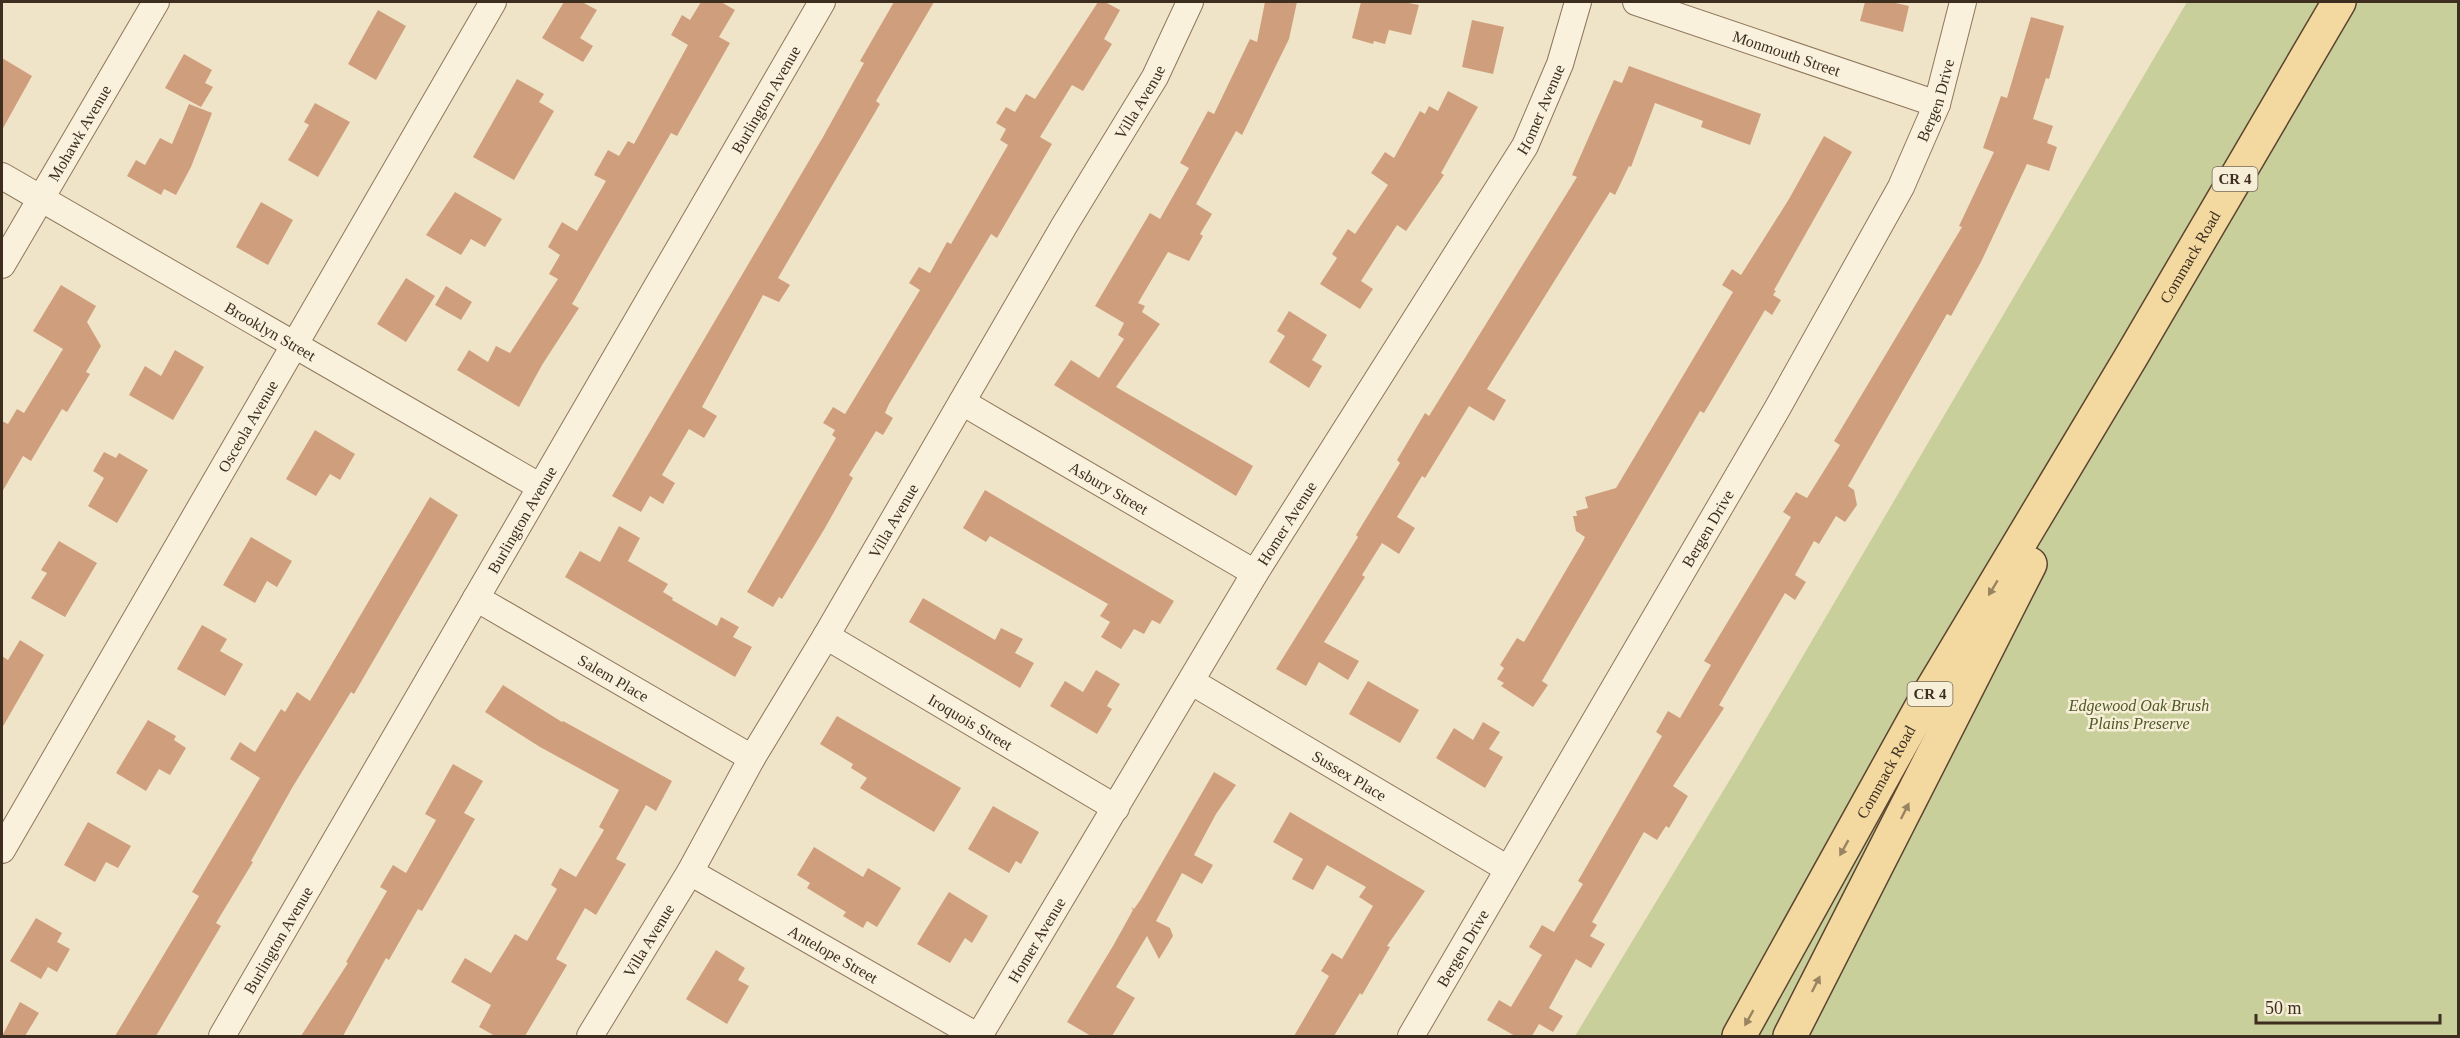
<svg xmlns="http://www.w3.org/2000/svg" width="2460" height="1038" font-family="Georgia,serif">
	<rect width="100%" height="100%" fill="#f0e4c8"/>
	<path fill="#c9cf9b" d="M2187,2H2458V1036H1575L1743,758Z"/>
	<path fill="#cf9f7d" d="M564,2H582L597,10L580,38L593,46L583,62L542,38Z
		M701,2H721L735,10L719,37L730,43L677,136L671,133L572,304L579,308L542,365L519,407L457,370L469,350L488,362L496,346L510,353L558,279L549,274L560,255L548,247L562,222L577,231L606,181L594,175L608,150L619,156L628,141L634,144L688,45L671,35L682,15L690,20Z
		M894,2H934L876,101L880,104L778,278L790,285L779,302L763,295L702,407L717,416L704,438L689,429L662,475L675,483L663,504L650,496L641,512L612,496L823,137L864,63L860,61Z
		M1098,2H1105L1120,10L1104,39L1112,44L1083,91L1072,85L1040,137L1052,144L997,238L991,234L889,404L885,413L893,418L883,435L876,431L849,475L853,478L825,528L782,599L779,597L773,607L747,592L836,438L832,435L835,430L823,423L833,407L845,414L920,290L909,283L919,267L930,273L947,242L951,244L1008,145L1000,140L1006,129L996,123L1006,107L1015,112L1026,94L1035,99Z
		M1265,2H1297L1289,39L1242,135L1236,131L1196,204L1212,214L1200,234L1203,236L1189,261L1168,252L1138,303L1145,306L1142,312L1160,324L1116,387L1253,466L1236,496L1054,385L1071,360L1099,378L1124,339L1118,335L1124,323L1095,306L1150,213L1160,219L1189,168L1180,163L1208,111L1214,114L1250,39L1257,42Z
		M1361,2H1403L1419,5L1411,35L1389,30L1385,44L1374,41L1373,44L1352,38Z
		M1865,2H1891L1909,6L1903,32L1860,21Z
		M378,10L406,26L376,80L348,64Z
		M2031,17L2064,26L2049,79L2046,78L2033,119L2053,126L2047,143L2057,147L2049,171L2027,164L1981,262L1951,316L1947,314L1848,486L1854,490L1857,505L1845,522L1836,516L1819,544L1814,541L1795,575L1806,582L1795,600L1785,593L1719,705L1724,708L1673,786L1688,796L1669,828L1666,826L1657,840L1644,832L1592,922L1597,925L1590,936L1605,944L1591,968L1576,959L1549,1008L1563,1016L1553,1032L1539,1024L1532,1036H1515L1487,1020L1499,1000L1511,1007L1542,955L1529,947L1542,925L1554,932L1583,884L1578,881L1662,736L1656,732L1668,711L1680,718L1711,665L1704,661L1791,517L1783,512L1796,492L1807,498L1840,445L1834,441L1962,227L1959,226L1994,152L1983,148L2001,96L2007,98Z
		M1472,20L1504,27L1493,74L1462,67Z
		M184,54L212,70L205,83L213,87L201,107L165,88Z
		M2,58L32,76L2,130Z
		M1629,66L1761,114L1750,145L1701,127L1703,121L1655,103L1631,167L1629,166L1615,195L1610,192L1487,389L1506,400L1494,421L1469,406L1425,478L1422,476L1397,517L1415,528L1399,554L1382,543L1362,575L1365,577L1324,642L1359,661L1348,680L1319,662L1306,686L1276,669L1358,537L1356,535L1400,463L1397,460L1425,413L1429,416L1577,177L1572,175L1614,80L1622,83Z
		M517,79L544,94L539,102L554,111L514,180L473,157Z
		M1448,91L1478,107L1441,173L1444,175L1406,231L1397,225L1361,281L1373,289L1360,309L1320,284L1337,258L1332,254L1348,229L1355,234L1388,185L1371,173L1385,152L1394,158L1420,111L1425,114L1429,106L1438,111Z
		M315,103L350,122L318,177L288,160L309,125L304,122Z
		M189,104L212,113L191,167L176,195L164,189L161,195L127,176L136,160L145,165L160,138L172,144Z
		M1824,136L1852,152L1774,290L1776,291L1773,295L1781,300L1772,315L1765,310L1704,413L1700,411L1542,681L1548,685L1533,707L1501,686L1504,683L1497,679L1504,668L1500,665L1517,638L1524,642L1582,543L1585,537L1576,531L1573,516H1577L1576,511L1588,508L1585,497L1616,488L1733,292L1722,285L1732,269L1741,275L1789,199Z
		M455,192L502,219L485,247L471,239L461,255L426,235Z
		M261,202L293,220L268,265L236,247Z
		M406,278L435,296L406,342L377,324Z
		M61,285L96,306L87,322L101,346L86,372L90,374L67,412L62,409L31,461L23,456L2,492V421L8,424L17,409L24,413L63,349L33,331Z
		M446,286L472,302L461,320L435,305Z
		M1289,311L1327,335L1312,360L1322,366L1309,388L1269,362L1285,336L1277,331Z
		M175,350L204,367L173,420L129,395L145,366L161,376Z
		M315,430L355,454L340,480L330,474L316,496L286,479Z
		M104,452L116,458L119,453L148,470L117,523L88,506L104,478L93,471Z
		M985,490L1174,601L1160,624L1152,620L1144,634L1134,629L1121,649L1101,637L1110,622L1100,616L1108,604L990,536L986,542L963,528Z
		M430,497L458,515L354,694L351,692L292,788L251,861L253,862L216,923L221,926L156,1036H115L199,896L192,892L260,778L230,759L240,742L255,752L281,709L285,712L297,692L310,701Z
		M619,526L640,538L628,561L668,584L663,592L673,598L672,600L717,626L721,617L739,627L733,637L752,647L735,677L565,577L580,551L600,562Z
		M251,537L292,561L277,587L267,581L255,603L223,585Z
		M59,541L97,563L65,617L31,598L47,573L41,570Z
		M923,598L995,640L1001,628L1023,639L1015,653L1034,663L1020,688L909,622Z
		M202,625L227,639L220,651L243,664L225,696L177,669Z
		M20,640L44,655L2,728V656L8,660Z
		M1096,670L1120,684L1107,706L1112,709L1097,734L1050,706L1065,681L1083,692Z
		M1368,681L1419,710L1400,743L1349,714Z
		M503,685L562,722L563,721L672,781L656,811L646,805L616,859L626,864L596,915L585,908L556,959L567,965L525,1036H495L479,1027L491,1005L451,982L465,958L491,973L515,934L527,941L557,889L551,885L560,868L576,877L604,830L599,827L619,790L540,747L485,712Z
		M837,716L961,788L934,832L860,788L867,778L851,768L853,764L820,744Z
		M148,720L176,736L174,740L186,748L170,775L159,769L146,791L116,773Z
		M1483,722L1500,732L1489,749L1503,757L1485,788L1436,758L1454,728L1473,740Z
		M453,764L483,781L464,813L475,819L422,911L418,909L389,960L386,958L343,1036H301L348,963L346,962L387,891L380,887L393,865L406,873L436,820L425,814Z
		M1214,772L1236,785L1216,814L1194,855L1213,865L1202,884L1182,873L1156,921L1170,928L1173,936L1159,959L1147,936L1116,987L1135,998L1112,1036H1091L1067,1022L1113,946L1133,910L1131,907L1134,909L1141,899Z
		M993,806L1039,832L1021,864L1016,861L1009,873L968,849Z
		M1290,812L1425,891L1387,946L1390,947L1362,995L1360,993L1334,1036H1294L1329,976L1321,971L1332,953L1342,959L1373,906L1359,897L1366,887L1327,865L1313,890L1292,879L1303,859L1273,842Z
		M88,822L131,846L118,868L106,862L95,882L64,865Z
		M814,847L863,877L868,868L901,888L877,927L867,921L863,928L843,916L846,912L807,888L810,883L797,875Z
		M949,892L988,916L972,943L965,938L950,963L917,944Z
		M36,918L62,933L57,942L70,949L57,972L48,967L41,979L10,961Z
		M716,950L745,968L738,980L749,986L727,1024L686,999Z
		M20,1002L39,1013L25,1036H2Z"/>
	<g fill="none" stroke-linecap="round" stroke-linejoin="round">
		<g stroke="#8d765c" stroke-width="28">
			<g id="minor">
				<path id="s1" d="M1636,2L1937,104"/>
				<path id="s2" d="M2,176L539,486"/>
				<path id="s3" d="M2,265L156,2"/>
				<path id="s4" d="M962,402L1255,573"/>
				<path id="s5" d="M476,598L752,758"/>
				<path id="s6" d="M826,636L1116,808"/>
				<path id="s7" d="M1192,682L1508,869"/>
				<path id="s8" d="M2,850L493,2"/>
				<path id="s9" d="M690,872L977,1036"/>
				<path id="s10" d="M222,1036L822,2"/>
				<path id="s11" d="M590,1036L690,872L752,758L826,636L1064,226L1155,77L1190,2"/>
				<path id="s12" d="M979,1036L1255,573L1525,146L1560,64L1578,2"/>
				<path id="s13" d="M1411,1036L1777,409L1901,187L1937,104L1963,2"/>
			</g>
		</g>
		<g stroke="#5b4430" stroke-width="36">
			<g id="primary">
				<path id="s14" d="M1739,1036L1922,706L2131,357L2339,2"/>
				<path d="M1790,1036L2030,564"/>
			</g>
		</g>
		<use href="#minor" stroke="#faf1dc" stroke-width="26"/>
		<use href="#primary" stroke="#f3d9a0" stroke-width="33"/>
	</g>
	<defs><path id="oneway-solid" d="M-6-.8H1V-3.2L6.5 0L1 3.2V.8H-6Z" transform="scale(1.5)"/></defs>
	<g fill="#988460">
		<use href="#oneway-solid" transform="translate(1993 588) rotate(121)"/>
		<use href="#oneway-solid" transform="translate(1905 811) rotate(-63)"/>
		<use href="#oneway-solid" transform="translate(1844 848) rotate(119)"/>
		<use href="#oneway-solid" transform="translate(1816 984) rotate(-63)"/>
		<use href="#oneway-solid" transform="translate(1749 1018) rotate(119)"/>
	</g>
	<g text-anchor="middle" dominant-baseline="central" stroke-width="5" stroke-linejoin="round" paint-order="stroke">
		<g fill="#f7eed8" stroke="#756857" stroke-width="1.5">
			<rect x="2212.5" y="167" width="45" height="24" rx="4.5"/>
			<rect x="1907.5" y="682" width="45" height="24" rx="4.5"/>
		</g>
		<g font-size="15" font-weight="bold" fill="#3d2e20">
			<text x="2235" y="179">CR 4</text>
			<text x="1930" y="694">CR 4</text>
		</g>
		<g font-size="16" fill="#3d2e20" stroke="#f7eed8">
			<text stroke="none"><textPath href="#s1" startOffset="159">Monmouth Street</textPath></text>
			<text stroke="none"><textPath href="#s10" startOffset="1083">Burlington Avenue</textPath></text>
			<text stroke="none"><textPath href="#s13" startOffset="1074">Bergen Drive</textPath></text>
			<text stroke="none"><textPath href="#s11" startOffset="1084">Villa Avenue</textPath></text>
			<text stroke="none"><textPath href="#s12" startOffset="1084">Homer Avenue</textPath></text>
			<text stroke="none"><textPath href="#s3" startOffset="153">Mohawk Avenue</textPath></text>
			<text stroke="none"><textPath href="#s14" startOffset="900">Commack Road</textPath></text>
			<text stroke="none"><textPath href="#s2" startOffset="310">Brooklyn Street</textPath></text>
			<text stroke="none"><textPath href="#s8" startOffset="490">Osceola Avenue</textPath></text>
			<text stroke="none"><textPath href="#s4" startOffset="170">Asbury Street</textPath></text>
			<text stroke="none"><textPath href="#s10" startOffset="597">Burlington Avenue</textPath></text>
			<text stroke="none"><textPath href="#s11" startOffset="598">Villa Avenue</textPath></text>
			<text stroke="none"><textPath href="#s12" startOffset="598">Homer Avenue</textPath></text>
			<text stroke="none"><textPath href="#s13" startOffset="588">Bergen Drive</textPath></text>
			<text stroke="none"><textPath href="#s5" startOffset="159">Salem Place</textPath></text>
			<text stroke="none"><textPath href="#s6" startOffset="168">Iroquois Street</textPath></text>
			<text stroke="none"><textPath href="#s14" startOffset="302">Commack Road</textPath></text>
			<text stroke="none"><textPath href="#s7" startOffset="183">Sussex Place</textPath></text>
			<text stroke="none"><textPath href="#s12" startOffset="112">Homer Avenue</textPath></text>
			<text stroke="none"><textPath href="#s10" startOffset="111">Burlington Avenue</textPath></text>
			<text stroke="none"><textPath href="#s11" startOffset="112">Villa Avenue</textPath></text>
			<text stroke="none"><textPath href="#s13" startOffset="102">Bergen Drive</textPath></text>
			<text stroke="none"><textPath href="#s9" startOffset="165">Antelope Street</textPath></text>
		</g>
		<g font-size="16" font-style="italic" fill="#4d5a26" stroke="#f7eed8">
			<text x="2139" y="705">Edgewood Oak Brush<tspan x="2139" dy="18">Plains Preserve</tspan></text>
		</g>
	</g>
	<rect width="2460" height="1038" fill="none" stroke="#3d2e20" stroke-width="6"/>
	<path d="M2256 1014v9h184v-9" fill="none" stroke="#3d2e20" stroke-width="3"/>
	<text x="2265" y="1014" font-size="18" fill="#3d2e20" stroke="#f7eed8" stroke-width="4.5" paint-order="stroke">50 m</text>
</svg>
